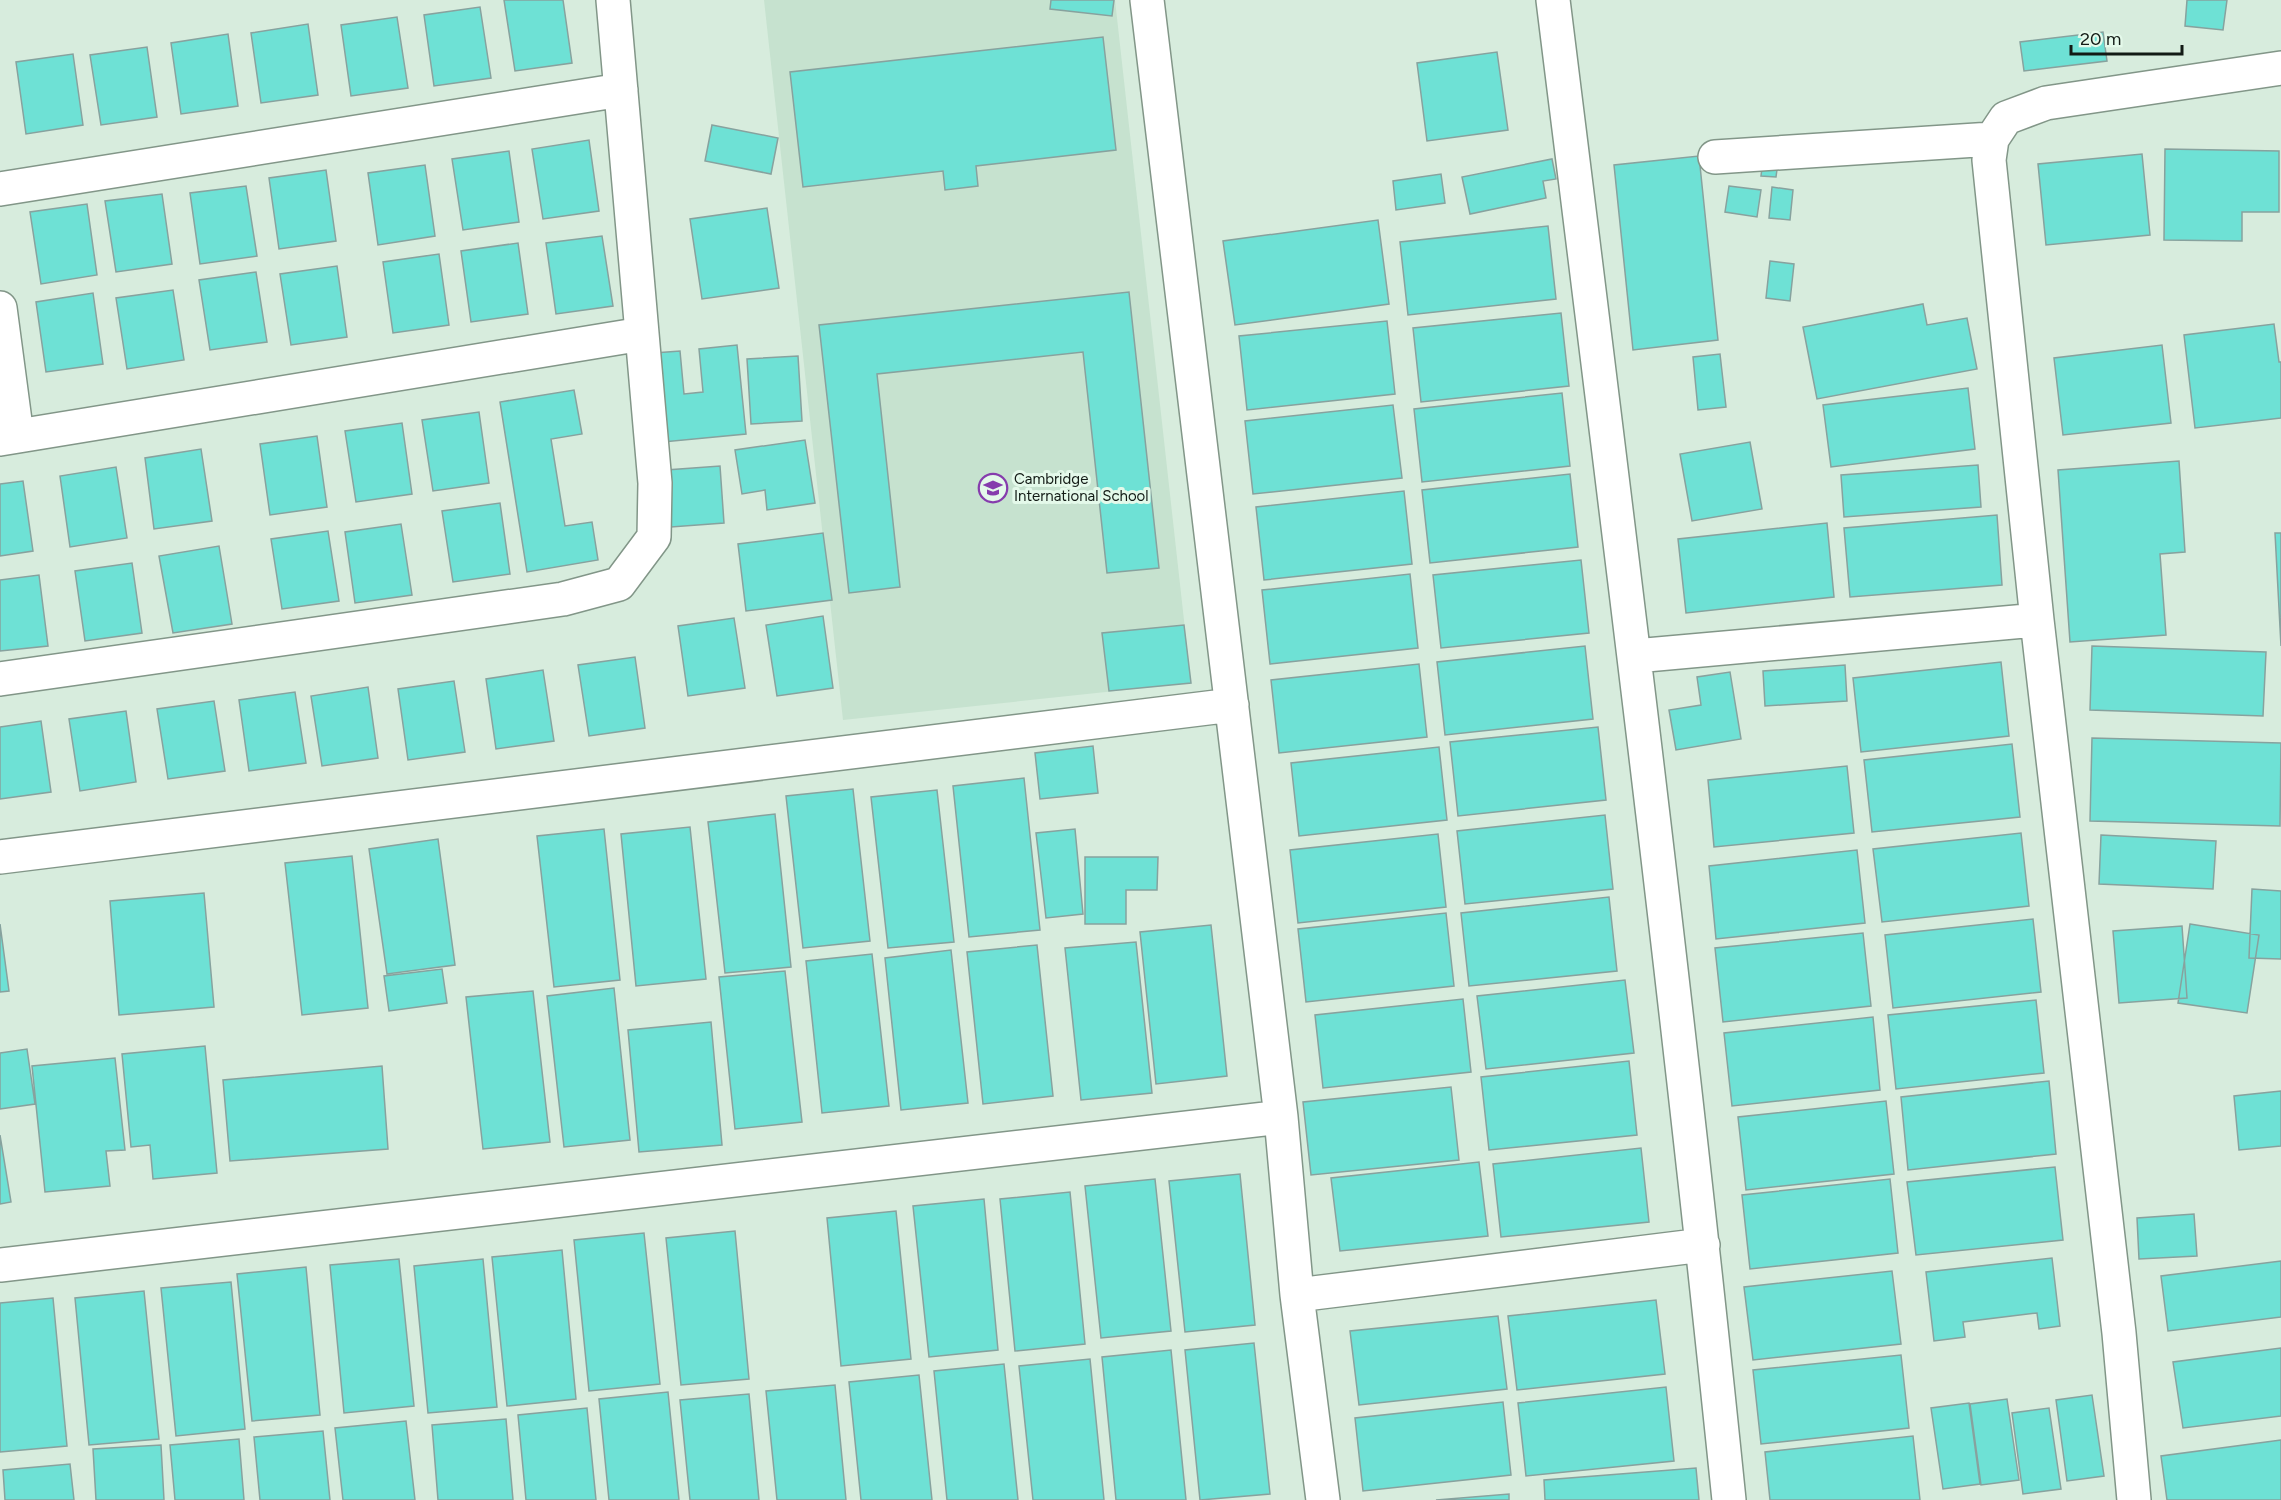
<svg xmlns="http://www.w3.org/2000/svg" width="2281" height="1500" font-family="Figtree,sans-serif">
	<rect width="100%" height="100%" fill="#d7ecdd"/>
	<path fill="#c6e2cf" d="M764,0H1115L1191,683L843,720Z"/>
	<path fill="#6ee1d5" stroke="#87a29e" stroke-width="1.5" d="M504,0H563L572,63L515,71Z
		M1051,0H1114L1112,16L1050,9Z
		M2187,0H2227L2223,30L2185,26Z
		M480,7L491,78L434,86L424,15Z
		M397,17L408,88L351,96L341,25Z
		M308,24L318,95L261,103L251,33Z
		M2103,32L2107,61L2024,71L2020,42Z
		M228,34L238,106L181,114L171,43Z
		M1103,37L1116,150L976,166L978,186L945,190L943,171L803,187L790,72Z
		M147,47L157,117L101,125L90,55Z
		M1497,52L1508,130L1427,141L1417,63Z
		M73,54L83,125L26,134L16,62Z
		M712,125L778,138L771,174L705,161Z
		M589,140L599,211L543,219L532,149Z
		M2165,149L2279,151V212H2242V241L2164,240Z
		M509,151L519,222L463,230L452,159Z
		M2142,154L2150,235L2046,245L2038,164Z
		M1699,156L1718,340L1633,350L1614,165Z
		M1552,159L1556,179L1543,181L1546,198L1470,214L1462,177Z
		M1763,160L1778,162L1776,177L1761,176Z
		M425,165L435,236L378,245L368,173Z
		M326,170L336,241L279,249L269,178Z
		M1441,174L1445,203L1396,210L1393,181Z
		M246,186L257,256L200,264L190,193Z
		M1729,186L1761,190L1757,217L1725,212Z
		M1772,187L1793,190L1790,220L1769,218Z
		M162,194L172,264L116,272L105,201Z
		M87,204L97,275L41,284L30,212Z
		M767,208L779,288L702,299L690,219Z
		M1378,220L1389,304L1235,325L1223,241Z
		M1548,226L1556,299L1408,315L1400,242Z
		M602,236L613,306L556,314L546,243Z
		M518,243L528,314L471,322L461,251Z
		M439,254L449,325L393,333L383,262Z
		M1770,261L1794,264L1790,301L1766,298Z
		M337,266L347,337L291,345L280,274Z
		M256,272L267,342L210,350L199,280Z
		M173,290L184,360L127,369L116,298Z
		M1129,292L1159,568L1107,573L1083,352L877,374L900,587L849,593L819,325Z
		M93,293L103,364L46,372L36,302Z
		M1923,304L1927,325L1967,318L1977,369L1817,399L1803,327Z
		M1561,313L1569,386L1421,402L1413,328Z
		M1387,321L1395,394L1247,410L1239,336Z
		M2274,324L2279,362H2281V418L2195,428L2184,335Z
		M737,345L746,434L663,442L654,353L680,351L684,394L703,392L699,349Z
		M2162,345L2171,423L2063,435L2054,358Z
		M1720,354L1726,407L1698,410L1693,357Z
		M798,356L802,421L751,424L747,359Z
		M1968,388L1975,449L1831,467L1823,405Z
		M574,390L582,434L551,439L565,526L592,522L598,560L527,572L500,402Z
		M1562,393L1570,466L1422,482L1414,409Z
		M1393,405L1402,478L1253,494L1245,421Z
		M479,412L489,483L433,491L422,420Z
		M402,423L412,494L356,502L345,431Z
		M317,436L327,507L270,515L260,444Z
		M805,440L815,503L767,510L765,490L742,494L735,450Z
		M1750,442L1762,509L1692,521L1680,454Z
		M201,449L212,521L154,529L145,458Z
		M2179,461L2185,552L2160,554L2166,635L2070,642L2058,470Z
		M1978,465L1981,507L1844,517L1841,475Z
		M720,466L724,523L671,527L666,470Z
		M116,467L127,538L70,547L60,476Z
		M1570,474L1578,547L1430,563L1422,490Z
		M23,481L33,551L0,556V484Z
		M1404,491L1412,564L1264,580L1256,507Z
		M500,503L510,574L453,582L442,511Z
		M1997,515L2002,585L1850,597L1844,528Z
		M1827,523L1834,597L1686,613L1678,539Z
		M401,524L412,595L355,603L345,532Z
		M328,531L339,601L282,609L271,539Z
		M823,533L832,600L746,611L738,544Z
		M2275,533H2281V646Z
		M219,546L232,624L173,633L159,556Z
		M1581,560L1589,633L1441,648L1433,575Z
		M132,563L142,633L85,641L75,571Z
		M1410,574L1418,648L1270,664L1262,590Z
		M39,575L48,646L0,651V580Z
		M823,616L833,688L777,696L766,625Z
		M734,618L745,688L688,696L678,626Z
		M1184,625L1191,683L1109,691L1102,633Z
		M1585,646L1593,719L1445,735L1437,662Z
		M2092,646L2266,652L2263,716L2090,710Z
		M635,657L645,728L589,736L578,665Z
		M2001,662L2009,736L1861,752L1853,678Z
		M1419,664L1427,737L1279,753L1271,680Z
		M1845,665L1847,701L1765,706L1763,671Z
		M543,670L554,741L496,749L486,679Z
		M1730,672L1741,739L1676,750L1669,710L1701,705L1697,677Z
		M454,681L465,752L408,760L398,689Z
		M368,687L378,758L322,766L311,696Z
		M295,692L306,763L249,771L239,700Z
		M214,701L225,771L168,779L157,709Z
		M126,711L136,782L80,791L69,719Z
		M41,721L51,792L0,799V727Z
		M1598,727L1606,800L1458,816L1450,742Z
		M2092,738L2281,743L2280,826L2090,821Z
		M2012,744L2020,817L1872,832L1864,760Z
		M1093,746L1098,793L1040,799L1035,753Z
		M1439,747L1447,820L1299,836L1291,763Z
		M1847,766L1854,833L1714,847L1708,780Z
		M1024,778L1040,930L969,937L953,786Z
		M853,789L870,941L803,948L786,796Z
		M937,790L954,942L888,948L871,797Z
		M775,814L791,967L725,973L708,822Z
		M1605,815L1613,889L1465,904L1457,831Z
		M690,827L706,979L636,986L621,834Z
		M604,829L620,980L554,987L537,836Z
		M1075,829L1083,914L1046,918L1036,833Z
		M2021,833L2029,906L1882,922L1873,849Z
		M1438,834L1446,907L1298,923L1290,850Z
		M2101,835L2216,841L2213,889L2099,884Z
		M438,839L455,965L387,974L369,849Z
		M1857,850L1865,923L1716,939L1709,866Z
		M352,856L368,1008L302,1015L285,863Z
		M1085,857H1158L1157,890H1126V924H1085Z
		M2252,889L2281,891V959L2249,958Z
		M204,893L214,1007L119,1015L110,901Z
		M1609,897L1617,971L1469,986L1461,913Z
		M1446,913L1454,986L1306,1002L1298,929Z
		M2033,919L2041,992L1893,1008L1885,935Z
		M0,924L9,991L0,992Z
		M2190,924L2259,935L2247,1013L2178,1003Z
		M1211,925L1227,1076L1156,1084L1140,932Z
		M2182,926L2187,998L2119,1003L2113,931Z
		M1863,933L1871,1006L1723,1022L1715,948Z
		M1136,942L1152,1093L1081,1100L1065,948Z
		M1037,945L1053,1096L983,1104L967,952Z
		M951,950L968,1103L901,1110L885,958Z
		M872,954L889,1106L822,1113L806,961Z
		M442,969L447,1003L389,1011L384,976Z
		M785,971L802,1122L735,1129L719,977Z
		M1625,980L1634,1053L1486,1069L1477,996Z
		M614,988L630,1140L564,1147L547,996Z
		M533,991L550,1142L483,1149L466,997Z
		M1463,999L1471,1072L1323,1088L1315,1015Z
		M2036,1000L2044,1073L1896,1089L1888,1015Z
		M1873,1017L1880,1090L1732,1106L1724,1033Z
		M711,1022L722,1145L639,1152L628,1030Z
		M205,1046L217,1173L153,1179L150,1145L131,1147L122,1054Z
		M27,1049L35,1104L0,1109V1053Z
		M115,1058L125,1150L106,1151L110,1186L45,1192L32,1066Z
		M1629,1061L1637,1135L1489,1150L1481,1077Z
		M382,1066L388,1149L230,1161L223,1080Z
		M2049,1081L2056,1154L1908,1170L1901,1097Z
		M1451,1087L1459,1160L1311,1175L1303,1102Z
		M2281,1091V1146L2239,1150L2234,1096Z
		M1886,1101L1894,1174L1746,1190L1738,1117Z
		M0,1135L11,1202L0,1204Z
		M1641,1148L1649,1222L1501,1237L1493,1164Z
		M1479,1162L1488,1236L1340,1251L1331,1178Z
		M2055,1167L2063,1240L1916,1255L1907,1182Z
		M1240,1174L1255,1325L1185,1332L1169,1181Z
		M1155,1179L1171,1331L1101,1338L1085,1186Z
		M1890,1179L1898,1253L1750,1269L1742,1195Z
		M1070,1192L1085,1344L1015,1351L1000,1199Z
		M984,1199L998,1350L929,1357L913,1206Z
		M896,1211L911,1359L841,1366L827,1218Z
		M2194,1214L2197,1256L2139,1259L2137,1218Z
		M735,1231L749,1379L681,1385L666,1238Z
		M644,1233L660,1384L589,1391L574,1240Z
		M562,1250L576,1399L507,1406L492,1257Z
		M2052,1258L2060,1326L2039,1329L2037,1313L1963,1322L1965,1337L1934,1341L1926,1272Z
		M399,1259L414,1406L344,1413L330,1265Z
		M483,1259L497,1407L428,1413L414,1266Z
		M2281,1261V1317L2168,1331L2161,1276Z
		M306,1267L320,1415L252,1421L237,1274Z
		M1892,1271L1901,1344L1753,1360L1744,1287Z
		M231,1282L245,1429L176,1436L161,1288Z
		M144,1291L159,1439L89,1445L75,1298Z
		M53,1298L67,1446L0,1452V1303Z
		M1656,1300L1665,1374L1517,1390L1508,1316Z
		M1498,1316L1507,1389L1359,1405L1350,1331Z
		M1254,1343L1270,1494L1200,1500L1185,1350Z
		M2281,1348V1416L2183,1428L2173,1362Z
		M1171,1350L1186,1500H1116L1102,1357Z
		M1901,1355L1909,1428L1761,1444L1753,1370Z
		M1090,1359L1104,1500H1033L1019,1366Z
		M1004,1364L1018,1500H947L934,1371Z
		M919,1375L932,1500H861L849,1382Z
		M835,1385L846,1500H777L766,1391Z
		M1666,1387L1674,1461L1526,1476L1518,1403Z
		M668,1392L679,1500H609L599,1399Z
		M749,1394L759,1500H690L680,1400Z
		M2092,1395L2104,1476L2067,1481L2056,1400Z
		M2007,1399L2019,1480L1981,1485L1970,1404Z
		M1503,1402L1511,1475L1363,1491L1355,1418Z
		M1969,1403L1980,1484L1943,1489L1931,1408Z
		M587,1408L596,1500H526L518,1415Z
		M2049,1408L2061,1489L2023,1494L2012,1413Z
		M506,1419L513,1500H438L432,1425Z
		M406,1421L415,1500H343L335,1428Z
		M323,1431L330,1500H260L254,1437Z
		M1913,1436L1920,1500H1770L1765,1452Z
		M239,1439L244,1500H175L170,1445Z
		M2281,1440V1500H2167L2161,1456Z
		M161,1445L164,1500H96L93,1449Z
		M70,1464L74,1500H5L3,1470Z
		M1696,1468L1699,1500H1545L1544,1480Z
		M1509,1494V1500H1436Z"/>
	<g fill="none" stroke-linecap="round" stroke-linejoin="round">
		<g stroke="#829688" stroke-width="36">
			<path id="minor" d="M1147,0L1281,1117L1297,1295L1323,1500
				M1553,0C1615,500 1678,999 1729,1500
				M1715,157L1992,139
				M0,189L621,90
				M0,308L17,436
				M0,439L642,334
				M1635,656L2037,620
				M0,679L563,599L619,584L654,537L655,483L613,0
				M0,857L1232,705
				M0,1265L1281,1117
				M1297,1295L1703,1245
				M2134,1500L2119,1333L2037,620L1989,160L1992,139L2006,118L2046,103L2281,68"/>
		</g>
		<use href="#minor" stroke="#fff" stroke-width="33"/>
	</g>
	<defs>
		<g id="school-ring" transform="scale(1.5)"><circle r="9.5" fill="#e4f9ea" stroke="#863cad" stroke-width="1.5"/><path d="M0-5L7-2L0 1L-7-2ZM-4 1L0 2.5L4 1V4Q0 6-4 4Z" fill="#863cad"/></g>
	</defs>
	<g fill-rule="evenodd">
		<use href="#school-ring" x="993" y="488"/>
	</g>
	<g text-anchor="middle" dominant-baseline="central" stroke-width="6" stroke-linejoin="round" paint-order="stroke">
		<g font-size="15" fill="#121a15" stroke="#e4f9ea" text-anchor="start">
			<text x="1014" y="479">Cambridge<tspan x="1014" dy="17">International School</tspan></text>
		</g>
	</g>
	<path d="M2071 45v9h111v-9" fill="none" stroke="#121a15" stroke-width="3"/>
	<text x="2080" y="45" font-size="18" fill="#121a15" stroke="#e4f9ea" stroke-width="4.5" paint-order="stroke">20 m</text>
</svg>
